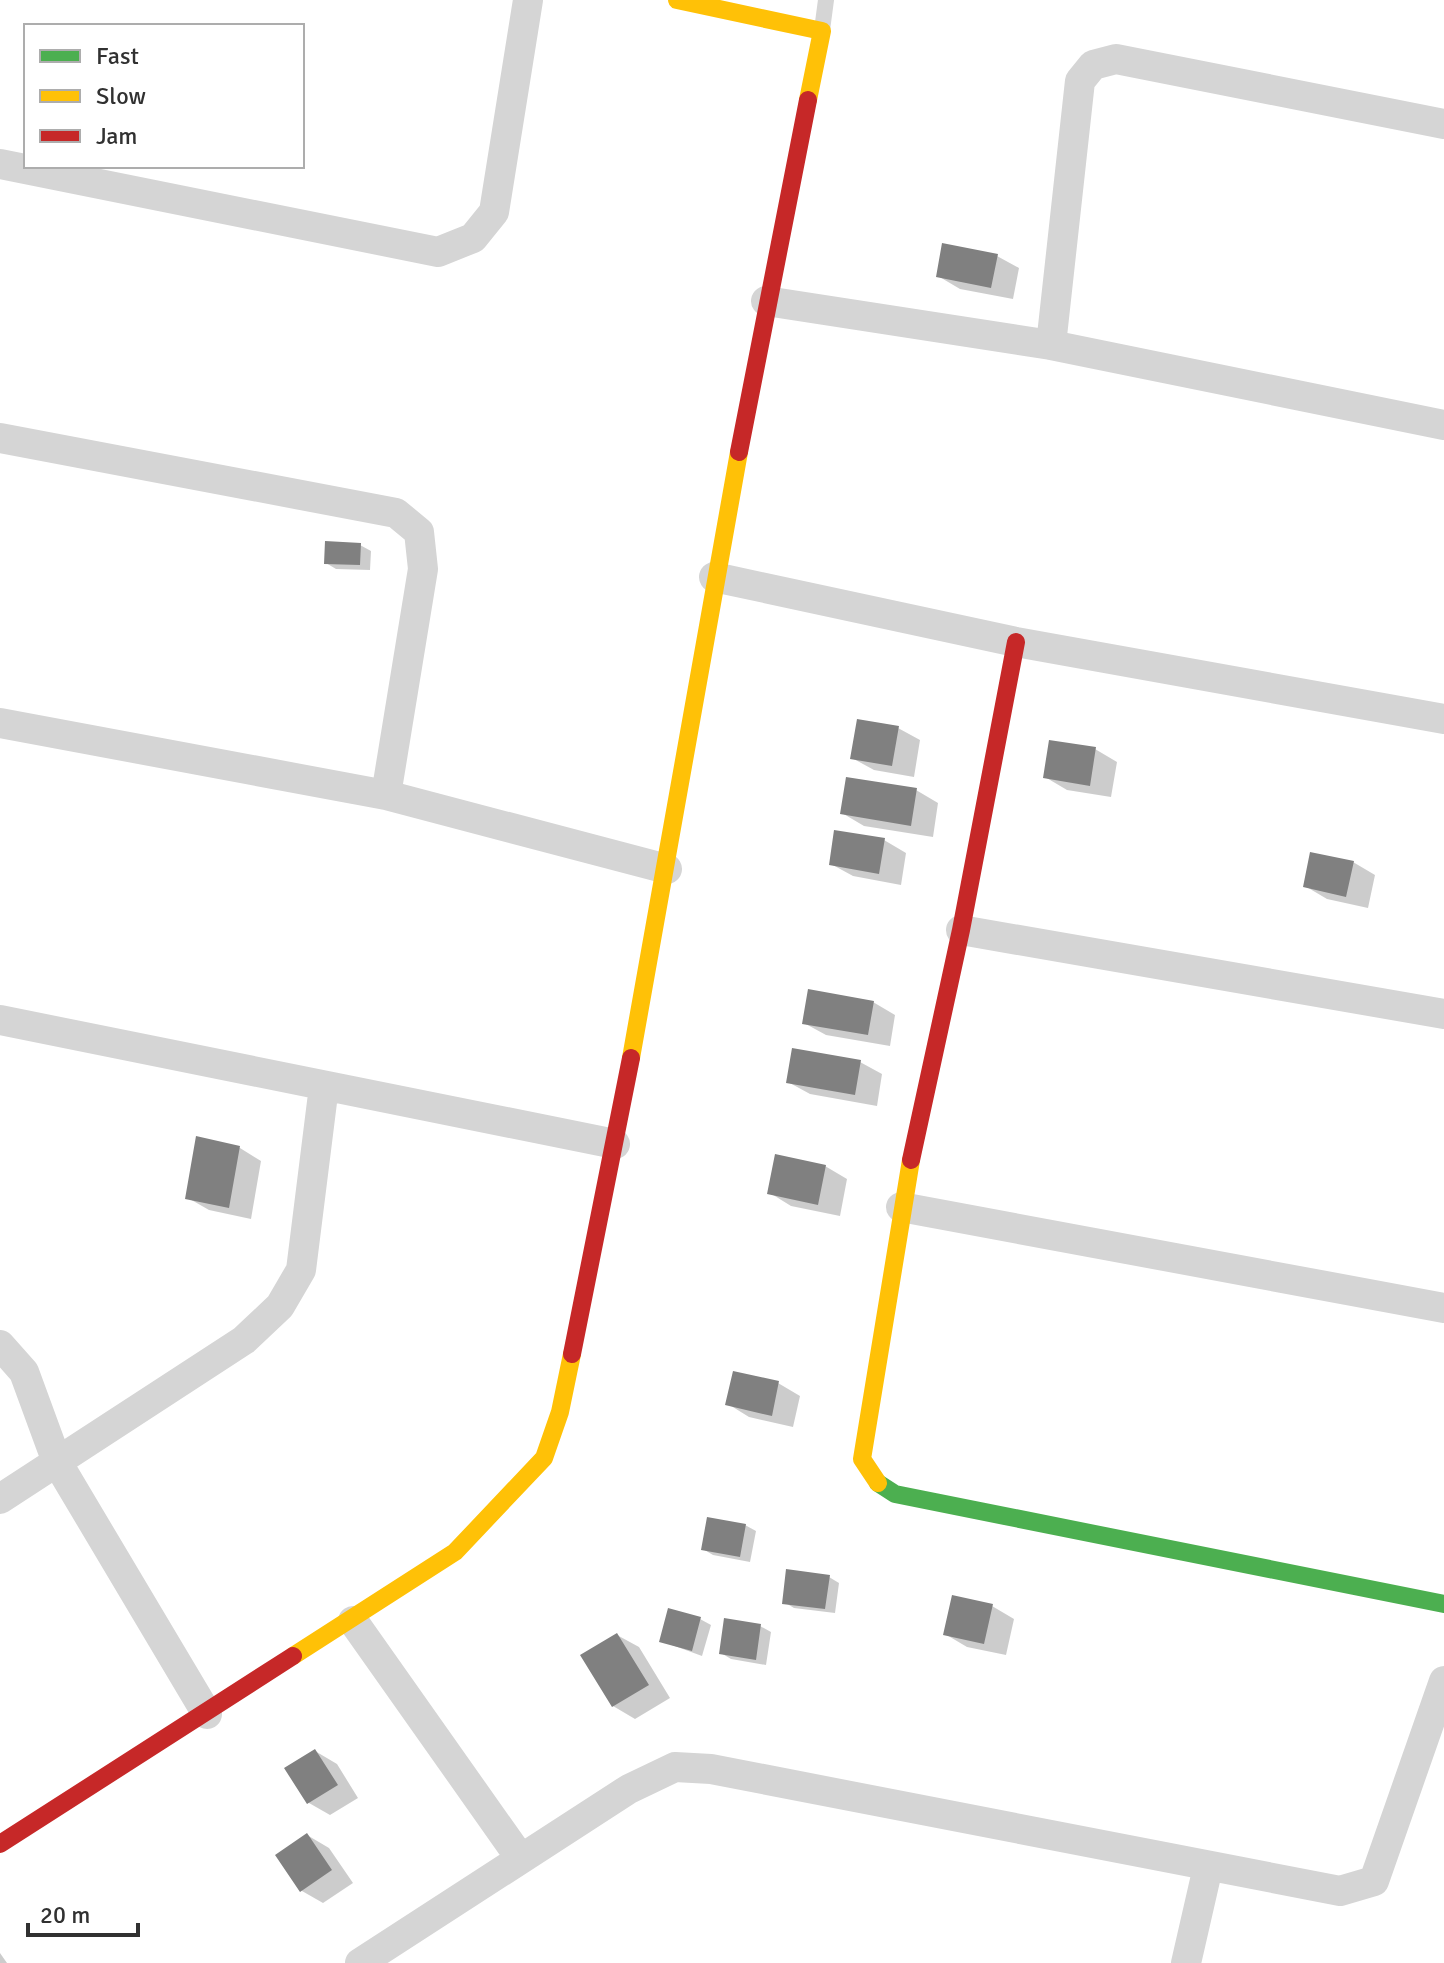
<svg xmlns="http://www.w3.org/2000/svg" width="1444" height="1963" font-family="Signika,sans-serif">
	<rect width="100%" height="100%" fill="#fff"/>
	<path fill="#0003" d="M997,256L1019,268L1013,299L960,289L938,276Z
		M360,545L371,551L370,570L336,569L326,563Z
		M898,728L920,740L914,777L874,770L852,758Z
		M1095,749L1117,762L1111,797L1067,790L1045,777Z
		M916,790L938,803L933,837L864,826L842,813Z
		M884,840L906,853L901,885L853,876L831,864Z
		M1353,862L1375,875L1368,908L1327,899L1305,886Z
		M873,1002L895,1015L890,1046L826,1035L804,1023Z
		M860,1062L882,1074L877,1106L810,1094L788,1082Z
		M198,1138L240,1148L261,1161L251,1219L209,1210L188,1198Z
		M825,1166L847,1179L840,1216L791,1206L770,1193Z
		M778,1383L800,1396L793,1427L749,1417L728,1404Z
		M745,1525L756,1531L750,1562L713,1555L703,1549Z
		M829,1577L839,1583L835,1613L794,1608L784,1602Z
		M992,1606L1014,1619L1006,1655L967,1647L945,1634Z
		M700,1619L711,1625L702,1656L661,1641Z
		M760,1626L771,1632L766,1665L731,1659L721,1653Z
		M617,1635L639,1647L670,1698L635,1719L613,1706Z
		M315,1751L337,1764L358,1798L330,1815L309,1803Z
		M307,1835L329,1848L353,1883L323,1903L302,1891Z
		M0,1953L7,1963H0Z"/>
	<path fill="#808080" d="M942,243L998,254L991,288L936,277Z
		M325,541L361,543L360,565L324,564Z
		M857,719L899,726L892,766L850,759Z
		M1049,740L1096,747L1090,786L1043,778Z
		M846,777L917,788L911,826L840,814Z
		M834,830L885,838L879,874L829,865Z
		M1310,852L1354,861L1346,897L1303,887Z
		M808,989L874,1001L868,1035L802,1024Z
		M792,1048L861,1060L855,1095L786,1083Z
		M196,1136L240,1146L229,1208L185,1199Z
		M775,1154L826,1165L818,1205L767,1194Z
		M733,1371L779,1381L772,1416L725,1405Z
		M707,1517L746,1524L740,1557L701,1550Z
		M786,1569L830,1575L825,1609L782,1604Z
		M952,1595L993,1604L984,1644L943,1635Z
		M668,1608L701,1617L692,1651L659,1642Z
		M724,1618L761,1624L756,1660L719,1654Z
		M617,1633L649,1685L612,1707L580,1655Z
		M315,1749L338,1785L307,1804L284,1768Z
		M307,1833L332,1870L300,1892L275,1855Z"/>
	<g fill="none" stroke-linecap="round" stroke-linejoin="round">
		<path stroke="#d5d5d5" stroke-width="16" d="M822,30L826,0"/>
		<path stroke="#d5d5d5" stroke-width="30" d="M0,164L438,252L473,238L494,212L528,0
			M766,301L1051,345L1444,425
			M1051,345L1080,81L1093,65L1116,59L1444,124
			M0,438L396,513L419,532L423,569L386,795
			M714,577L1016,642L1444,719
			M0,723L386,795L667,869
			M961,930L1444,1014
			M0,1020L615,1144
			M901,1207L1444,1308
			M0,1345L24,1372L57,1462L207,1714
			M0,1499L244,1340L280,1306L301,1270L324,1086
			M353,1621L521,1859
			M360,1963L629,1789L675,1767L711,1769L1340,1891L1374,1881L1444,1681
			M1186,1963L1208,1867"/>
		<path stroke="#4caf50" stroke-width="18" d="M878,1483L895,1494L1444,1604"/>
		<path stroke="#ffc107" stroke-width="18" d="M677,0L822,31L808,100
			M631,1058L739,452
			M878,1483L862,1459L911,1160
			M293,1656L455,1552L544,1458L560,1412L572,1354"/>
		<path stroke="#c62828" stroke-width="18" d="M739,452L808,100
			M911,1160L961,930L1016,642
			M572,1354L631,1058
			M0,1844L293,1656"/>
	</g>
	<rect x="24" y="24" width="280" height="144" fill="#ffffff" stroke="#adadad" stroke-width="2"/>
	<rect x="40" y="50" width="40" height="12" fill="#4caf50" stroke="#adadad" stroke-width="2"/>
	<text x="96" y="64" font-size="24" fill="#313131">Fast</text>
	<rect x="40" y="90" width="40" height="12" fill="#ffc107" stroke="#adadad" stroke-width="2"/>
	<text x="96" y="104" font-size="24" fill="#313131">Slow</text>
	<rect x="40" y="130" width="40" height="12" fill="#c62828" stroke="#adadad" stroke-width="2"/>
	<text x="96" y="144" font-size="24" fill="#313131">Jam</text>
	<path d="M28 1923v12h110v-12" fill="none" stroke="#313131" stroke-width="4"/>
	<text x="40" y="1923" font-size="24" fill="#313131" stroke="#ffffff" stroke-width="6" paint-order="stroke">20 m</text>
</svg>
